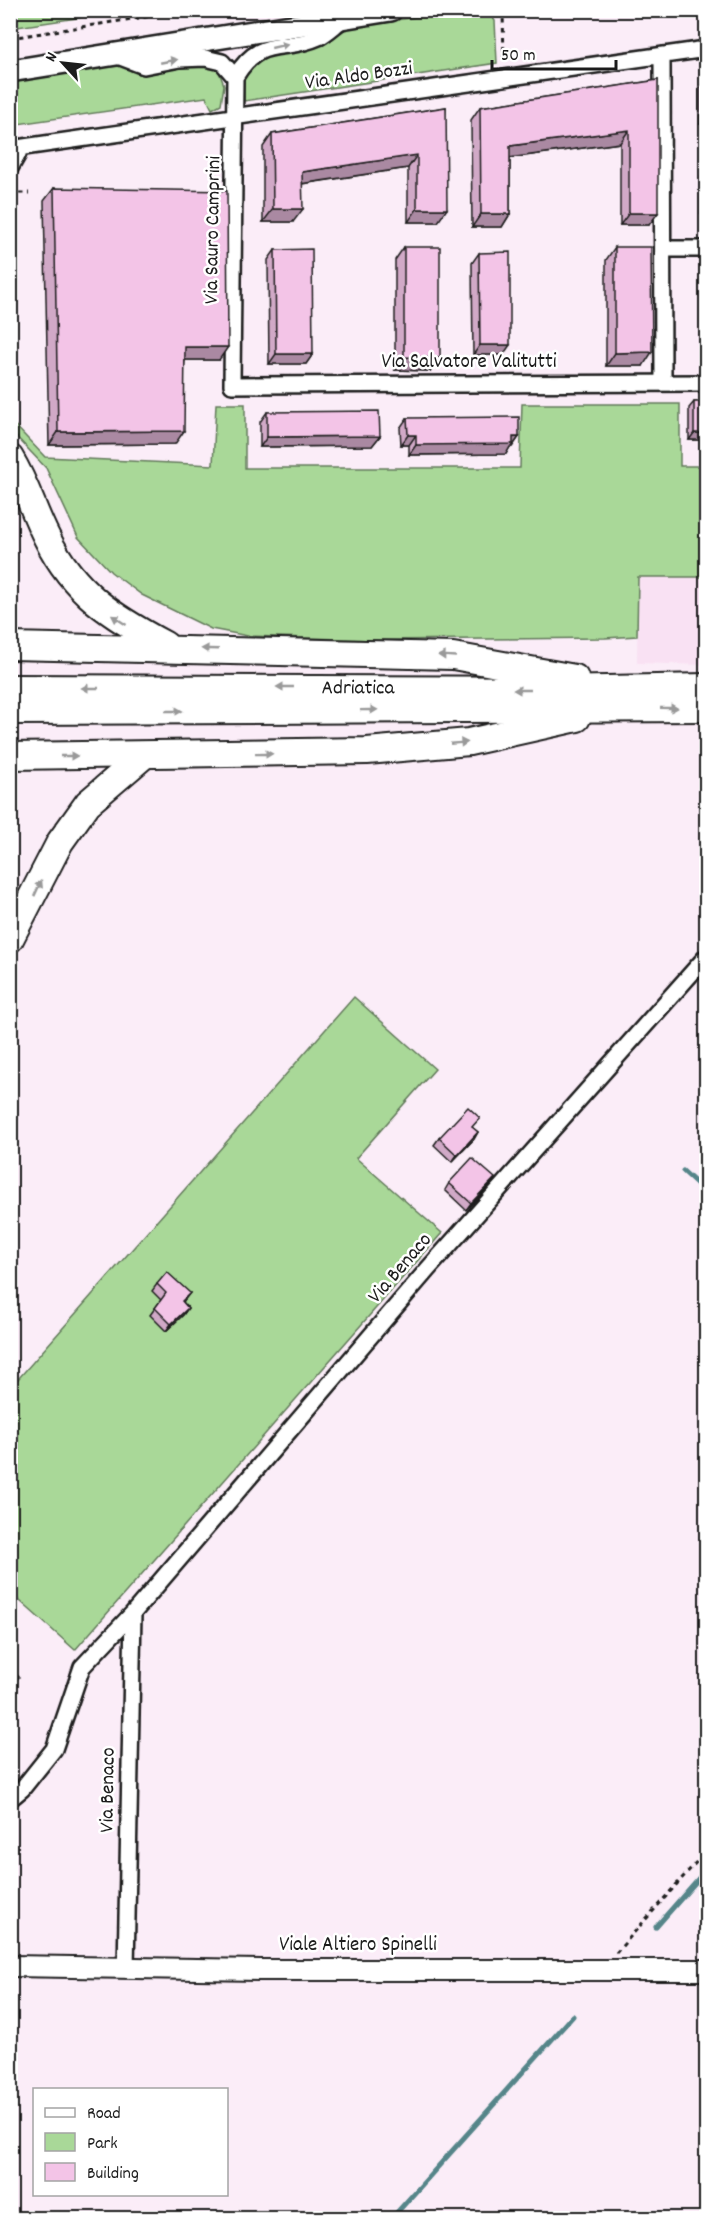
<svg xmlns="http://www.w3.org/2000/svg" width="717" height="2229" font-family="Dekko,sans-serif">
	<rect width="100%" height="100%" fill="#fbedf8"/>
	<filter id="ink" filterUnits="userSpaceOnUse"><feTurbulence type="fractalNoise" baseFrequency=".0167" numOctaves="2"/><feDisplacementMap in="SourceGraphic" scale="12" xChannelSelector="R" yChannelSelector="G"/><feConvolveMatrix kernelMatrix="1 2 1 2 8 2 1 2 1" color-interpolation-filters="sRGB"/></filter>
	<g filter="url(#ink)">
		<path fill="#f9e1f3" d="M638,576L706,577V665L637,663Z"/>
		<path fill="#a9d898" stroke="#627a5a" stroke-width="1.5" d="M11,10H123V11L11,28Z
			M466,10L488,11L495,21L497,63L244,101L243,74L258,59L326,42L346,27Z
			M123,64C141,86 165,66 189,66C199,65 209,68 218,69L224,85L221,104L212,109L206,97L11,125V82Z
			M216,404H245V468H520L522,404H680V466H706V577H638L637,636L605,638L372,640L248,636L211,629L142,595L111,572L78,537L46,468L11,431L10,420L45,457L213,465Z
			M354,997L435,1069L356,1158L442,1233L75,1650L11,1593V1387Z"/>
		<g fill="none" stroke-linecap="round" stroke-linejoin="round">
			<path stroke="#548589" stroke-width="5" d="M683,1171L706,1192
				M656,1927L706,1870
				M392,2218L573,2016"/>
			<g stroke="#1c1c1c" stroke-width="20">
				<path id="minor" d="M342,20C335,25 327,33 319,37C282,54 261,34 235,77L232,385L706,383
					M115,55L144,66L180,59L205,58L222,62L235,77
					M662,55L663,383
					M10,139L18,154L10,168
					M17,148L706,49
					M663,249H706
					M10,1799L22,1789L54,1749L82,1667L133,1613L428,1269L706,957
					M126,1968L133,1613"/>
			</g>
			<g stroke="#1c1c1c" stroke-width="24">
				<path id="tertiary" d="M10,1966L260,1970H706"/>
			</g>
			<g stroke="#1c1c1c" stroke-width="26">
				<path id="secondary" d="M10,71L391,10"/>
			</g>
			<g stroke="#1c1c1c" stroke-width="30">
				<g id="trunk">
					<path d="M10,458C27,486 33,511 47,538C74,593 113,617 165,645"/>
					<path d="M10,646L453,656L575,678"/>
					<path id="s1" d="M10,688L557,690L706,687"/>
					<path d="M10,711L706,708"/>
					<path d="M10,756L367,751L469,742L577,718"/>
					<path d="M10,939L60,842L88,803L143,756"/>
				</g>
			</g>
			<path stroke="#1c1c1c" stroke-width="3" stroke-dasharray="4.5 4.5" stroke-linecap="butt" d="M503,10L504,63
				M10,38L190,10
				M10,193H29
				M616,1953L706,1851"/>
			<use href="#minor" stroke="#fff" stroke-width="15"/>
			<use href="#tertiary" stroke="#fff" stroke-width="20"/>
			<use href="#secondary" stroke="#fff" stroke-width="21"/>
			<use href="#trunk" stroke="#fff" stroke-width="26"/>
		</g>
		<path fill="#d1a9c7" stroke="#1c1c1c" stroke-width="1.5" d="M706,78V124H700V88Z
			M658,80L649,225H620V143L510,158V214L502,227H472L471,120L480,107Z
			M446,107L438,222H408V168L302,184L293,222H263V147L272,134Z
			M706,168V213H701V176Z
			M54,188L219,360H185L175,444L49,445L44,201Z
			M404,247L440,358L431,371L395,370V260Z
			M615,247L643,366H606V260Z
			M275,250L313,354L306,364H269L268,260Z
			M479,253L503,355H473L472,263Z
			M694,402H706V440H689V408Z
			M267,412L380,436L372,446L260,447V422Z
			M407,418L519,437L512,447H510L506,454L409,455V445H401L400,428Z
			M473,1128L478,1132L474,1139L452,1162L434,1145L439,1138Z
			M449,1183L490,1185L466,1210L445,1190Z
			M157,1284L190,1293L183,1302L188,1308L183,1315L166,1331L150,1315L161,1300L152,1291Z"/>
		<path fill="#aa89a2" stroke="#1c1c1c" stroke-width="1.5" d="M706,114V124H700Z
			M629,130L620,143L501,159L510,146Z
			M417,155L408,168L293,185L302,172Z
			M706,205V213H701Z
			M273,209H303L293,222H263Z
			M417,209H447L438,222H408Z
			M629,213H658L649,225H620Z
			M481,214H510L502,227H472Z
			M480,345H510L503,355H473Z
			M185,347H228L219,360H176Z
			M652,352L643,366H606L615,353Z
			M276,354H313L306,364H269Z
			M404,357L440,358L431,371L395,370Z
			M184,431L175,444L49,445L58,432Z
			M694,433H706V440H689Z
			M408,435H416L409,445H401Z
			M380,436L372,446L260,447L267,437Z
			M519,437L512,447H510L506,454L409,455L416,445Z
			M478,1132L474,1139L452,1162L457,1155Z
			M495,1178L490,1185L466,1210L471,1203Z
			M188,1308L183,1315L166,1331L171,1324Z"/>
		<path fill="#f3c4e7" stroke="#1c1c1c" stroke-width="1.5" d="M658,80V213H629V130L510,146V214H481L480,107Z
			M446,107L447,209H417V155L302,172L303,209H273L272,134Z
			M54,188L227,191L228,347H185L184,431L58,432Z
			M404,247H440V358L404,357Z
			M615,247H651L652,352L615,353Z
			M312,249L313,354H276L275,250Z
			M510,252V345H480L479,253Z
			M694,402H706V433H694Z
			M379,411L380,436L267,437V412Z
			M519,417V437H513V444L416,445V435H408L407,418Z
			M468,1107L480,1118L472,1127L478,1132L457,1155L439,1138Z
			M472,1158L495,1178L471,1203L449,1183Z
			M167,1272L190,1293L182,1301L188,1308L171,1324L155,1308L166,1293L157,1284Z
			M10,1668L19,1677L10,1686Z"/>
		<defs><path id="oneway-solid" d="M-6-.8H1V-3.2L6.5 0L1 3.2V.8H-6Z" transform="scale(1.5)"/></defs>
		<g fill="#999">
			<use href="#oneway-solid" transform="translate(280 46) rotate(-13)"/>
			<use href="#oneway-solid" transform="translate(169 61) rotate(-11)"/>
			<use href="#oneway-solid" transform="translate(119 620) rotate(-147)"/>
			<use href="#oneway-solid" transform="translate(210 649) rotate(-178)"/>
			<use href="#oneway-solid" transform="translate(447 656) rotate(-177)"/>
			<use href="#oneway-solid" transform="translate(285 687) rotate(180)"/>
			<use href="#oneway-solid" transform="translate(90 688) rotate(180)"/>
			<use href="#oneway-solid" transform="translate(522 690) rotate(-180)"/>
			<use href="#oneway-solid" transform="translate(669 708) rotate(1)"/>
			<use href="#oneway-solid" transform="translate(369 710) rotate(-1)"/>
			<use href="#oneway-solid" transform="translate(174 711)"/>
			<use href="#oneway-solid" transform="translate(459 743) rotate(-5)"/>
			<use href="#oneway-solid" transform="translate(264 754) rotate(-1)"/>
			<use href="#oneway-solid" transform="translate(69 756)"/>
			<use href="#oneway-solid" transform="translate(38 888) rotate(-65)"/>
		</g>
	</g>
	<g text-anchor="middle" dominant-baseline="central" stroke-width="5" stroke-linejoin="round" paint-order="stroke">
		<g font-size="21" fill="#1c1c1c" stroke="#fff">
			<text transform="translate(359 77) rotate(-8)">Via Aldo Bozzi</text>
			<text transform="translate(214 230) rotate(-89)">Via Sauro Camprini</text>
			<text x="469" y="363">Via Salvatore Valitutti</text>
			<text stroke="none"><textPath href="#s1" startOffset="348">Adriatica</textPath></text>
			<text transform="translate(401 1269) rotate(-49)">Via Benaco</text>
			<text transform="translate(109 1790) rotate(-89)">Via Benaco</text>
			<text x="358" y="1946">Viale Altiero Spinelli</text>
		</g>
	</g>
	<rect width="717" height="2229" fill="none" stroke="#fff" stroke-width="36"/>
	<rect x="18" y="18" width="681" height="2193" fill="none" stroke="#1c1c1c" stroke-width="2" filter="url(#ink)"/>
	<rect x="33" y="2088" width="195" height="108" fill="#ffffff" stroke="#a4a4a4" stroke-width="1.5"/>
	<rect x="45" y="2108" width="30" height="9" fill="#ffffff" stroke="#a4a4a4" stroke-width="1.5"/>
	<text x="87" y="2118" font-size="18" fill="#1c1c1c">Road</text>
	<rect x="45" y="2133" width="30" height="18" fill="#a9d898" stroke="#a4a4a4" stroke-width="1.5"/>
	<text x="87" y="2148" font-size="18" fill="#1c1c1c">Park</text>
	<rect x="45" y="2163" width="30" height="18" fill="#f3c4e7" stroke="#a4a4a4" stroke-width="1.5"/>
	<text x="87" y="2178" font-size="18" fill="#1c1c1c">Building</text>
	<g transform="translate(63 63) rotate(297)" stroke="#ffffff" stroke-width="4.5" paint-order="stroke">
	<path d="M0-4.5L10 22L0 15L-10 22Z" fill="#1c1c1c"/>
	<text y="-9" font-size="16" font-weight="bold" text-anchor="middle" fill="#1c1c1c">N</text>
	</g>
	<path d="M492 60v9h124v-9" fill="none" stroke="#1c1c1c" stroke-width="3"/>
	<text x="501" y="60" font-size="18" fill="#1c1c1c" stroke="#ffffff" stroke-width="4.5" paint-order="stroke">50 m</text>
</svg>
